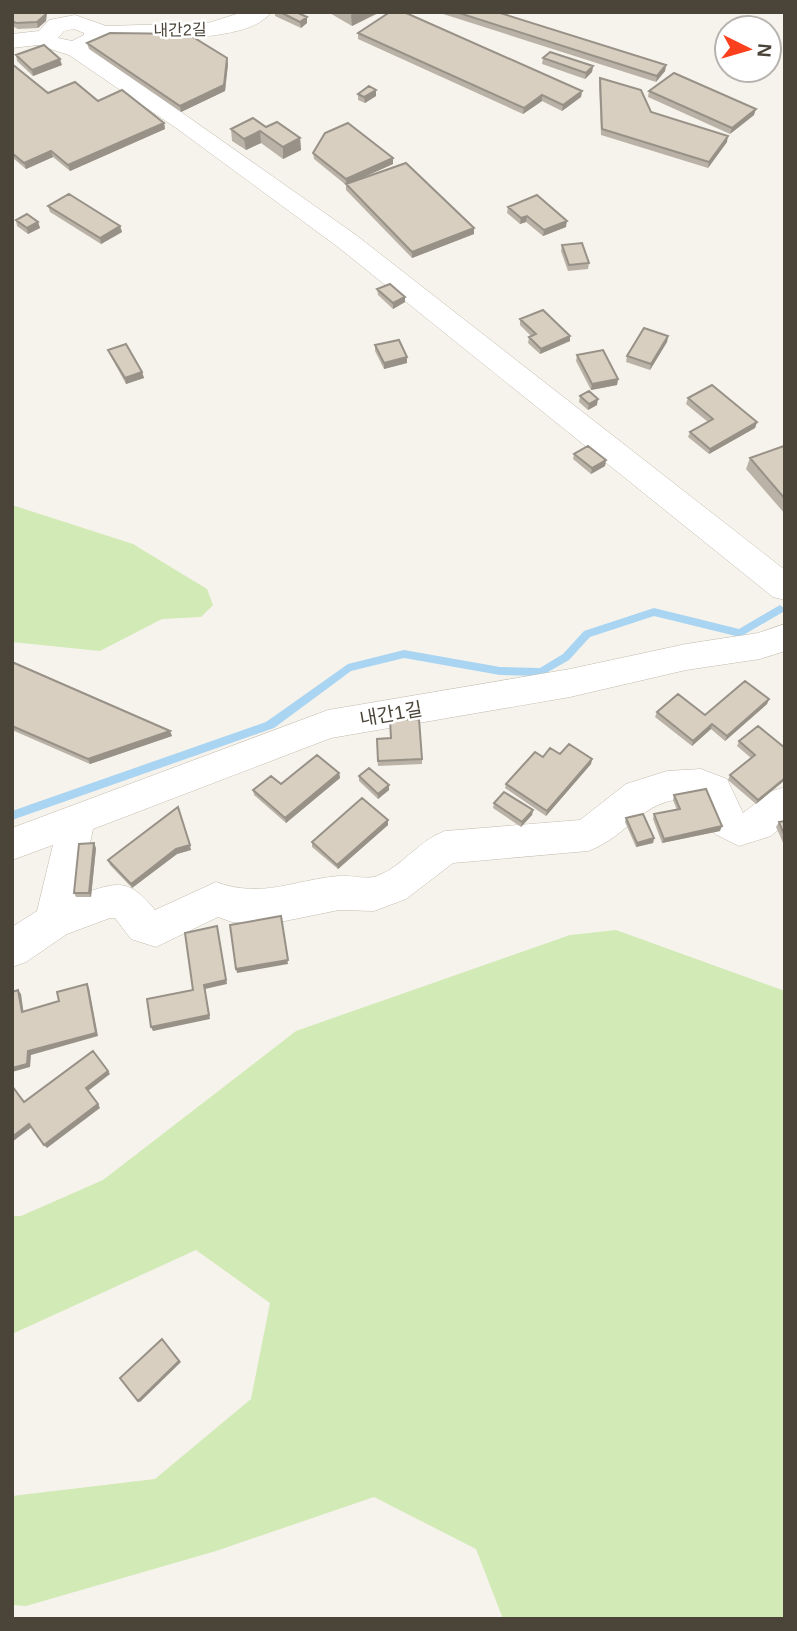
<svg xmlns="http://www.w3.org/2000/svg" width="797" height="1631" font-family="Arial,'Noto Sans KR',sans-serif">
	<rect width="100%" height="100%" fill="#f6f3ec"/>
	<path fill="#d2eab5" d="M12,505L133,544L207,589L213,605L201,617L162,619L100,651L12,642Z
		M616,930L785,991V1619H503L476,1549L374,1497L216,1551L26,1606L12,1605V1496L155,1479L251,1399L270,1303L196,1250L12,1334V1216H21L103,1180L296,1031L570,935Z"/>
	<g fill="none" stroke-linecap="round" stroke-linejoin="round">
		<path fill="#a9d4f2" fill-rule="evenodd" d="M780,605L785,609L783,612L740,637L654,616L590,637L569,660L541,676L500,675L404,658L351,671L274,728L12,820V811L266,722L348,664L404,650L500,667L540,668L563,654L584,631L654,608L739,629Z"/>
		<g stroke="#c2bbae" stroke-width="1">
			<path id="minor" d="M243,12H271C249,45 143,37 105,40L93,50L356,235L785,570V600L773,597L338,247L179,130L69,55L38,45L12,48V34L39,31L49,20L75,15L106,26L208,23ZM74,29L84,33V35L72,41L58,38L64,31Z
				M785,624V651L760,659L686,670L570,697L331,738L93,829L79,895C117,882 128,877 155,910L216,882C263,899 293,880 339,876C351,875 366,880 377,876C402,867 419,840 445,831L580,820L626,784L667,771L701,769L727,779L743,813L772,791L785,787V824L771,836L739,846L715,834L700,800C643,792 633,835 588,851L453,863L406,899L374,911L339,910L265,925L232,922L218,917L156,947L131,939L115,918H110L67,934L26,962L12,967V927L37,911L53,845L12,860V828L328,710L570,669L686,644L758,633Z"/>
		</g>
		<use href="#minor" fill="#fff" fill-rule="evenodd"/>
	</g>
	<path fill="#bab2a6" d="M12,12H47L46,21L38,28L18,29L12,26Z
		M275,12H296L307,23L301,28L275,16Z
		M328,12H379V13L352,26Z
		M440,12H497L666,65L665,71L656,82L440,13Z
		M358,33L582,91L581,97L562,111L542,101L523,114L358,39Z
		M87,43L228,64L225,91L181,112L89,49Z
		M16,55L62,65L33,76L17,61Z
		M543,58L593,66L592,72L585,79L542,64Z
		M12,64L48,93L98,101L164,123L165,129L70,171L53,157L26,169L14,159L12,160Z
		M600,78L651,112L727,142L708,168L601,135L599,84Z
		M376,90V96L365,103L358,100V94Z
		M649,91L754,115L730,134L648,97Z
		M266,127L300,138L301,150L283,159L261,143L246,150L232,141L231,129Z
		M313,153L393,158V164L355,181L474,228V234L412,258L346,190V185L314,159Z
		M48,206L120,226L122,232L101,244L50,212Z
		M508,207L566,227L543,236L526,222L520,224L507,213Z
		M16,220L38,222L40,228L28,234L17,226Z
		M562,245L589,263L588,269L568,271L561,251Z
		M377,289L405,302L393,309L378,295Z
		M520,319L570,341L540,354L528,343L529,337L531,336L520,325Z
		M668,336L667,342L650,370L626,362L627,356Z
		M375,345L407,363L384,369L375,351Z
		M108,350L142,372L144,378L126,384L110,355Z
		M577,355L618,379L617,385L591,390L576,361Z
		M580,396L597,405L588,410L579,402Z
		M688,398L757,422L755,428L709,454L688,437L690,432L708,422L686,404Z
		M785,447V514L746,469L750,458Z
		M574,454L606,460L605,466L591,474L573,459Z
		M12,662L170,731L172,736L90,764L12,730Z
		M769,699L767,704L725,741L711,729L692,746L655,717L657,712L705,715Z
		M377,739L422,759V764L378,766Z
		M739,741L785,748V780L756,804L728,780L730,775L751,758L737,746Z
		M543,757L592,759L591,764L546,816L505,788L506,784Z
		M339,773L340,778L286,823L254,795L253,790Z
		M359,776L389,785V790L378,799L359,781Z
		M674,795L720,831L662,843L653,819L654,814L677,810L673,800Z
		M494,803L533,810L532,815L521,827L493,808Z
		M626,818L654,838L653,843L636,847L625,822Z
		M388,820V825L338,869L312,847V842Z
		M785,821V847L776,827L779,822Z
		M96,848L91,897H76L74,893Z
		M191,850L177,854L132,888L110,865L108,860Z"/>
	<path fill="#979187" d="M45,12H47L46,21L38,28L37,22Z
		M356,12H379L352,26L351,15Z
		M307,17V23L301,28L300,22Z
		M227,58L228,64L225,91L181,112L180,106Z
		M60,59L62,65L33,76L32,70Z
		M666,65L665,71L656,82L657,76Z
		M593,66L592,72L585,79L586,73Z
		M376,90V96L365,103L364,97Z
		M582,91L581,97L562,111L563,105Z
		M542,95V101L523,114L524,108Z
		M756,109L754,115L730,134L732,128Z
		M164,123L165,129L70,171L68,165Z
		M260,131L261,143L246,150L244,139Z
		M728,136L727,142L708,168L709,162Z
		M300,138L301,150L283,159V147Z
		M51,151L53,157L26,169L24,163Z
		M393,158V164L346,185V179Z
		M527,216L526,222L520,224L521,218Z
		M567,221L566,227L543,236L544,230Z
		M38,222L40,228L28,234L27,228Z
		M120,226L122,232L101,244L100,238Z
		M474,228V234L412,258V252Z
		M405,297V302L393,309V303Z
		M570,336V341L540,354L541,349Z
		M668,336L667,342L650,370L651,364Z
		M407,357V363L384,369V363Z
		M142,372L144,378L126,384L125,378Z
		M618,379L617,385L591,390L592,384Z
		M598,399L597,405L588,410L589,404Z
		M757,422L755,428L709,454L710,449Z
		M606,460L605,466L591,474L592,468Z
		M769,699L767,704L725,741L727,736Z
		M712,724L711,729L692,746L693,741Z
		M170,731L172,736L90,764L88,759Z
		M592,759L591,764L546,816L547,811Z
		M339,773L340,778L286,823L285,818Z
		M785,778V780L756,804L758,800Z
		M389,785V790L378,799V794Z
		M533,810L532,815L521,827L522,822Z
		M388,820V825L338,869L337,865Z
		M722,826L720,831L662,843L664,839Z
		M654,838L653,843L636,847L637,843Z
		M94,843L96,848L91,897L89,893Z
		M190,845L191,850L177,854L132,888L131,884L176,849Z
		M281,916L288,964L237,973L236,969Z
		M218,931L227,984L205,989L210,1019L153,1031L151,1027L204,985Z
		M87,984L89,988L98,1036L31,1055L30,1067L12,1072V1068Z
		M18,990L21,994L24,1015L22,1012Z
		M108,1071L110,1074L88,1091L86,1088Z
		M98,1104L100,1108L47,1148L44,1145Z
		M29,1124L32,1127L12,1142V1137Z
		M162,1339L181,1362L140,1402L138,1401Z"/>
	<path fill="#d8cfc1" stroke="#979187" stroke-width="2" d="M12,12H45V15L37,22L16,23L12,21Z
		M280,12H296L307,17L300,22Z
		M390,12H404L582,91L563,105L542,95L524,108L358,33Z
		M456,12H497L666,65L657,76Z
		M110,33L188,34L227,58L224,85L180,106L87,43Z
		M44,45L60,59L32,70L16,55Z
		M550,52L593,66L586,73L543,58Z
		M12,64L48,93L75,82L98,101L122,90L164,123L68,165L51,151L24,163L12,153Z
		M674,73L756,109L732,128L649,91Z
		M600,78L641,90L651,112L728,136L709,162L602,129Z
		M369,86L376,90L364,97L358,94Z
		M253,118L266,127L277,122L300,138L283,147L260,131L244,139L231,129Z
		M348,123L393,158L346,179L313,153L325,133Z
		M406,163L474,228L412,252L346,184Z
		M69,194L120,226L100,238L48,206Z
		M537,195L567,221L544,230L527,216L521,218L508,207Z
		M27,214L38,222L27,228L16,220Z
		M582,243L589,263L569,265L562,245Z
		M390,284L405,297L393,303L377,289Z
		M543,310L570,336L541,349L529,337L536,334L520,319Z
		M644,328L668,336L651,364L627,356Z
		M399,340L407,357L384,363L375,345Z
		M126,344L142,372L125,378L108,350Z
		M603,350L618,379L592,384L577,355Z
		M712,385L757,422L710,449L690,432L713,419L688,398Z
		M589,391L598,399L589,404L580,396Z
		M588,446L606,460L592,468L574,454Z
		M784,446L785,447V499L750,458Z
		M12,662L170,731L88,759L12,726Z
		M745,681L769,699L727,736L712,724L693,741L657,712L678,694L705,715Z
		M419,719L422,759L378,761L377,739L391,738L390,720Z
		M758,726L785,748V778L758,800L730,775L755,755L739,741Z
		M569,744L592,759L547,811L506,784L535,752L543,757L550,748L560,754Z
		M317,755L339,773L285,818L253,790L271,776L281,784Z
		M369,768L389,785L378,794L359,776Z
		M706,789L722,826L664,839L654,814L680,809L674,795Z
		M504,792L533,810L522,822L494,803Z
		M362,798L388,820L337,865L312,842Z
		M178,807L190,845L176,849L131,884L108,860Z
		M643,814L654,838L637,843L626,818Z
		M785,821V837L779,822Z
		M94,843L89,893H74L79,844Z
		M281,916L288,960L236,969L230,925Z
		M217,926L226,980L204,985L209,1015L151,1027L147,999L193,990L185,933Z
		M87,984L96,1033L28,1051L27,1064L12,1068V992L18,990L22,1012L59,1001L57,992Z
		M93,1051L108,1071L86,1088L98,1104L44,1145L29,1124L12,1137V1086L24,1102Z
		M162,1339L179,1361L138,1401L120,1378Z"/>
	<g text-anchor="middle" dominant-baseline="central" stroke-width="5" stroke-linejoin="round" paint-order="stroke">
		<g font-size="16" fill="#4b4439" stroke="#fff">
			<text transform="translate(180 30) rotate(-1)">내간2길</text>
		</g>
		<g font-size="19" fill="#4b4439" stroke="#fff">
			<text transform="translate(391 714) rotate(-10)">내간1길</text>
		</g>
	</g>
	<rect width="797" height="1631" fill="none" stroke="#4b4439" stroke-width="28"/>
	<g transform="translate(748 49) rotate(95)"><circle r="33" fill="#ffffff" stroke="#b7b4b0" stroke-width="2"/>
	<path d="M0-5L12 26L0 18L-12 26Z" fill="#fc3f1d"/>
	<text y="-10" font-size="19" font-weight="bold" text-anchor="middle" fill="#4b4439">N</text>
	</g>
</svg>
